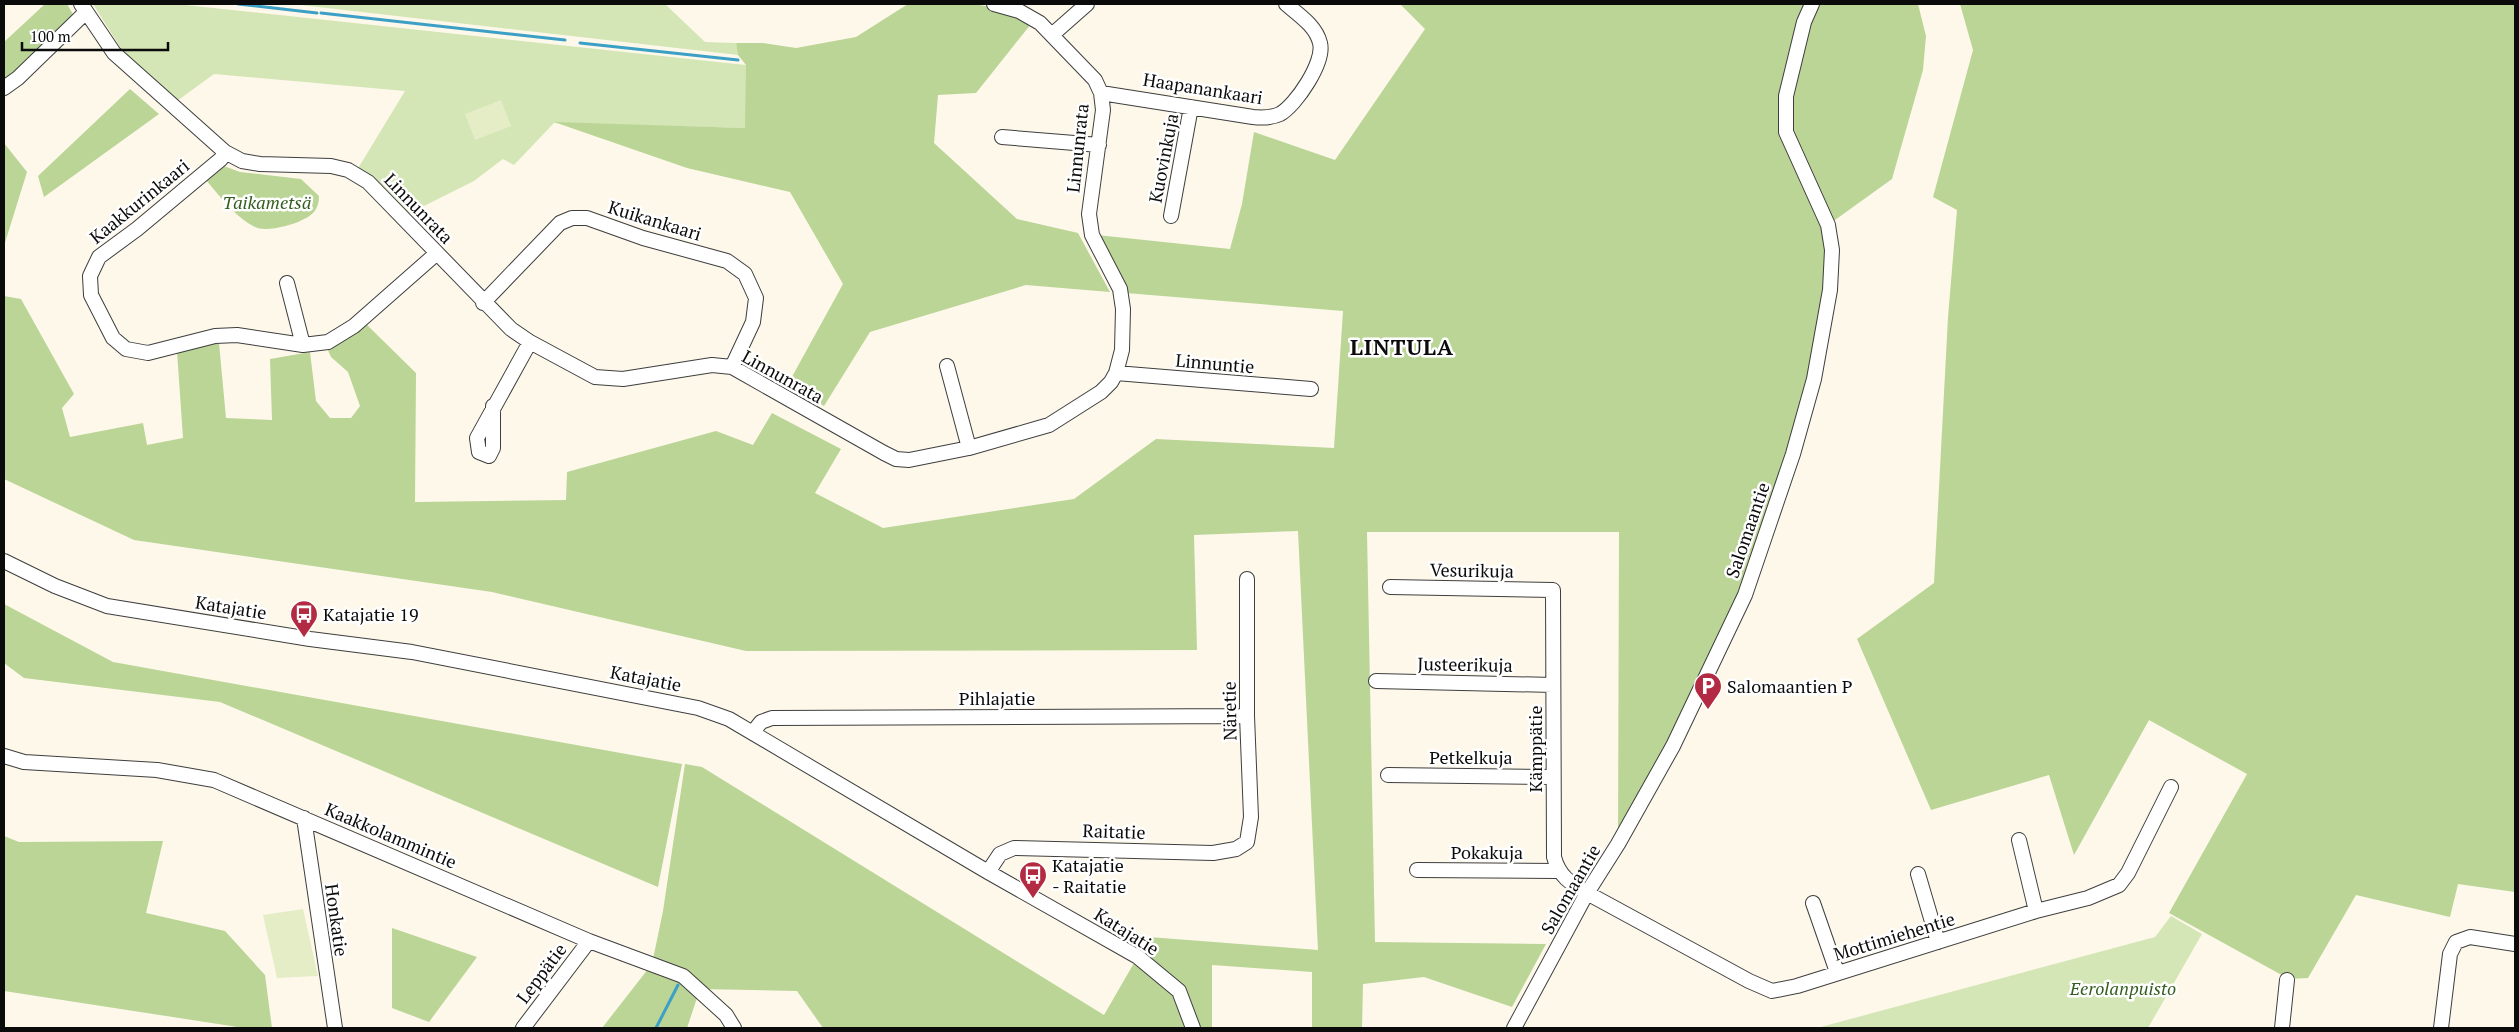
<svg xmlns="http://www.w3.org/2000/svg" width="2519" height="1032" font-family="'PT Serif',serif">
	<rect width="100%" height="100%" fill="#fef8ea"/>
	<path fill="#d4e6b6" d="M93,4H176L746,65V128L554,123L514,165L503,159L474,181L408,214L357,170L405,91L214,74L177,101L125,55Z
		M292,4H665L705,42L736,43L738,55Z
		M2171,916L2202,934L2148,1028H1817L2155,937Z"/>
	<path fill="#bad596" d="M45,4H67L74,16L7,81H4V42Z
		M908,4H974L1012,11L1031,24L976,93L938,95L934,143L1017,219L1078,233L1110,292L1026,285L870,332L824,406L788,384L843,284L790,192L687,168L554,122L745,128L746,65L738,55L736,43H763L796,48L856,37Z
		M1400,4H1918L1926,36L1923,70L1892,179L1828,225L1830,290L1814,379L1745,595L1618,844L1619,532H1367L1375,942L1546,944L1512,1007L1424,977L1363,984L1362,1028H1312V972L1212,965V1028H823L797,991L700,989L687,1028H602L652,964L663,911L685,764L702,767L1104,1015L1149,937L1318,950L1298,531L1194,535L1197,650L746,651L492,592L134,540L4,479V296L21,299L74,394L62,408L70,437L143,423L147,445L183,438L177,351L219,343L226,418L272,420L270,359L310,352L316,401L330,418H351L360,406L348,372L331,357L327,348L365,323L416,373L415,502L566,500L567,472L716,431L753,445L772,413L841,449L815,493L883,528L1074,499L1156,439L1334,448L1343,311L1126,293L1097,235L1230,249L1242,204L1254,132L1335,160L1425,29Z
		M1960,4H2515V892L2458,884L2450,917L2356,895L2308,978L2289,979L2169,913L2247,774L2149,720L2074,855L2049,775L1931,810L1857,639L1934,583L1948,317L1957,210L1933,197L1973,50Z
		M130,89L159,114L44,197L38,176Z
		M4,143L27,172L4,246Z
		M221,165L240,172L301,179L319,196C319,210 312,216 300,221C290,226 265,232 255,227C235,217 219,195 205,179Z
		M4,604L113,662L682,764L658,887L220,702L24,678L4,663Z
		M4,836L19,842L163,841L146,913L225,931L265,975L272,1028H244L4,991Z
		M392,928L477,957L429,1022L392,1008Z"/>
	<path fill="#e5edc7" d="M501,100L511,126L475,140L465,114Z
		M303,909L318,976L277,978L263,915Z"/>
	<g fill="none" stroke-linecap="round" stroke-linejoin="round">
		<path stroke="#3c9fc5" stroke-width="3" d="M238,4L317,13
			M321,13L565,40
			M580,43L738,60
			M656,1028L678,985"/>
		<g stroke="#3e3e3e" stroke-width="16">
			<path id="minor" d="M81,4L114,53L225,152L242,161L260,164L331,166L348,170L368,182L511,329L530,342L595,377L623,379L712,365L732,367L884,453L896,459L909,460L969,448L1049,425L1101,392L1111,382L1116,373L1122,350L1123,309L1120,289L1092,235L1089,214L1103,110L1101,93L1095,80L1040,23L1019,11L994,4
				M1053,34L1087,4
				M4,88L18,78L86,12
				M1101,93L1253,117C1262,118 1271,118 1280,114C1296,105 1325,62 1320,43C1316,26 1299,15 1286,4
				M1002,137L1099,145
				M225,152L221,159L137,229L99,257L90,276L91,295L113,338L126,349L148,353L215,336L237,335L303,345L328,342L354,326L437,253
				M1171,216L1191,107
				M287,283L303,345
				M483,303L560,223L572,218H587L643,238L727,261L745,274L756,298L753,322L732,367
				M947,366L969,448
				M1116,373L1311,389
				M493,406V448L489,456L479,452L477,438L530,342
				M4,561L55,586L107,606L310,639L412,652L698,708L729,719L988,872L1138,957L1179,991L1193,1028
				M1390,587L1553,590L1554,857C1559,876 1570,883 1587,893L1749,981L1772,991L1797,986L2036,911L2088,898L2119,885L2128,873L2171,787
				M1376,681L1553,685
				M753,732L761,722L772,718L1247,716
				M4,756L24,762L157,770L214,780L589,941L683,976L726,1015L734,1028
				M1388,775L1553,777
				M304,818L335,1028
				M2019,840L2036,911
				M1417,870L1557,871
				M988,872L1000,854L1014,848L1213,853L1236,849L1247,842L1251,817L1247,716V579
				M1918,874L1938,942
				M1813,903L1837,972
				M523,1028L589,941
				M1514,1028L1587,893L1618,844L1673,746L1745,595L1793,454L1814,379L1830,290L1832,250L1828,225L1786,132V96L1804,22L1812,4
				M2282,1028L2287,980
				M2441,1028L2450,954L2456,942L2470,937L2515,944"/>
		</g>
		<use href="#minor" stroke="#fff" stroke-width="14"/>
	</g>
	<defs>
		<g id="bus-pin" transform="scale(1.4375)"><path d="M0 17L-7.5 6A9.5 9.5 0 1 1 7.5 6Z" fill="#b32b42" stroke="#fff"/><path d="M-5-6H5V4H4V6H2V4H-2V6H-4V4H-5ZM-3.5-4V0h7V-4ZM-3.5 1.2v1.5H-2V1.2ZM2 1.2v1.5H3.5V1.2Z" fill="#fff"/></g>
		<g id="parking-pin" transform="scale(1.4375)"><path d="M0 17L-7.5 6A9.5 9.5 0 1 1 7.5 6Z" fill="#b32b42" stroke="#fff"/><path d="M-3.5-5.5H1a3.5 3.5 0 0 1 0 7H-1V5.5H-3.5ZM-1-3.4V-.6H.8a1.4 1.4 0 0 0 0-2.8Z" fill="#fff"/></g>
	</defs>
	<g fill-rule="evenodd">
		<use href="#bus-pin" x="304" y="614"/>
		<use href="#parking-pin" x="1708" y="686"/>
		<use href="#bus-pin" x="1033" y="875"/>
	</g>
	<g text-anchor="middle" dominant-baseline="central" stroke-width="5" stroke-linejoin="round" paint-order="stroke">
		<g font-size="18" fill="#0b0b0b" stroke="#fff">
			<text transform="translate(1203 88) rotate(9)">Haapanankaari</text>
			<text transform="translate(1077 148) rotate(-84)">Linnunrata</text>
			<text transform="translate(1163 158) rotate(-79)">Kuovinkuja</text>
			<text transform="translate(139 201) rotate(-39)">Kaakkurinkaari</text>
			<text transform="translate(419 208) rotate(46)">Linnunrata</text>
			<text transform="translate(655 220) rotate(17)">Kuikankaari</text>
			<text transform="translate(1215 363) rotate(5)">Linnuntie</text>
			<text transform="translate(783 376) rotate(29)">Linnunrata</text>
			<text transform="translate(1747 530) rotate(-71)">Salomaantie</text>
			<text transform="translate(1472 570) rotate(1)">Vesurikuja</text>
			<text transform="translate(231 607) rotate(9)">Katajatie</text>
			<text transform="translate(1465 664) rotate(1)">Justeerikuja</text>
			<text transform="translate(646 678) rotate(11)">Katajatie</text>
			<text x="997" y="698">Pihlajatie</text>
			<text transform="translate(1229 711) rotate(-91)">Näretie</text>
			<text transform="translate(1535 749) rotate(-90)">Kämppätie</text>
			<text x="1471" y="757">Petkelkuja</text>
			<text transform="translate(1114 831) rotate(2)">Raitatie</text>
			<text transform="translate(391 835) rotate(23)">Kaakkolammintie</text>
			<text x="1487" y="852">Pokakuja</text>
			<text transform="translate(1570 889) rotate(-60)">Salomaantie</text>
			<text transform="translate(337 920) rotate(82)">Honkatie</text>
			<text transform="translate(1127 931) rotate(32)">Katajatie</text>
			<text transform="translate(1894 936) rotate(-17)">Mottimiehentie</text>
			<text transform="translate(541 973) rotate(-53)">Leppätie</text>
		</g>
		<g font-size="18" font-style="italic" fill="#345e1f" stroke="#fff">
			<text x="267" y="202">Taikametsä</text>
			<text x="2123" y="988">Eerolanpuisto</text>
		</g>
		<g font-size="18" fill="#0b0b0b" stroke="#fff" text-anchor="start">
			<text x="323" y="614">Katajatie 19</text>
			<text x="1727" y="686">Salomaantien P</text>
			<text x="1052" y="865">Katajatie<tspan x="1052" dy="21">- Raitatie</tspan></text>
		</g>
		<g font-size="22" font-weight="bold" letter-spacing="1" fill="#0b0b0b" stroke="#fff">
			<text x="1402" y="346">LINTULA</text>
		</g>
	</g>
	<rect width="2519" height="1032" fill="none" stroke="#0b0b0b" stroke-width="10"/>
	<path d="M22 42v8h146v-8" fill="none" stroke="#0b0b0b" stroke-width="2.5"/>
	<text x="30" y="42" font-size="15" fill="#0b0b0b" stroke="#ffffff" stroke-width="4" paint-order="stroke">100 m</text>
</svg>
